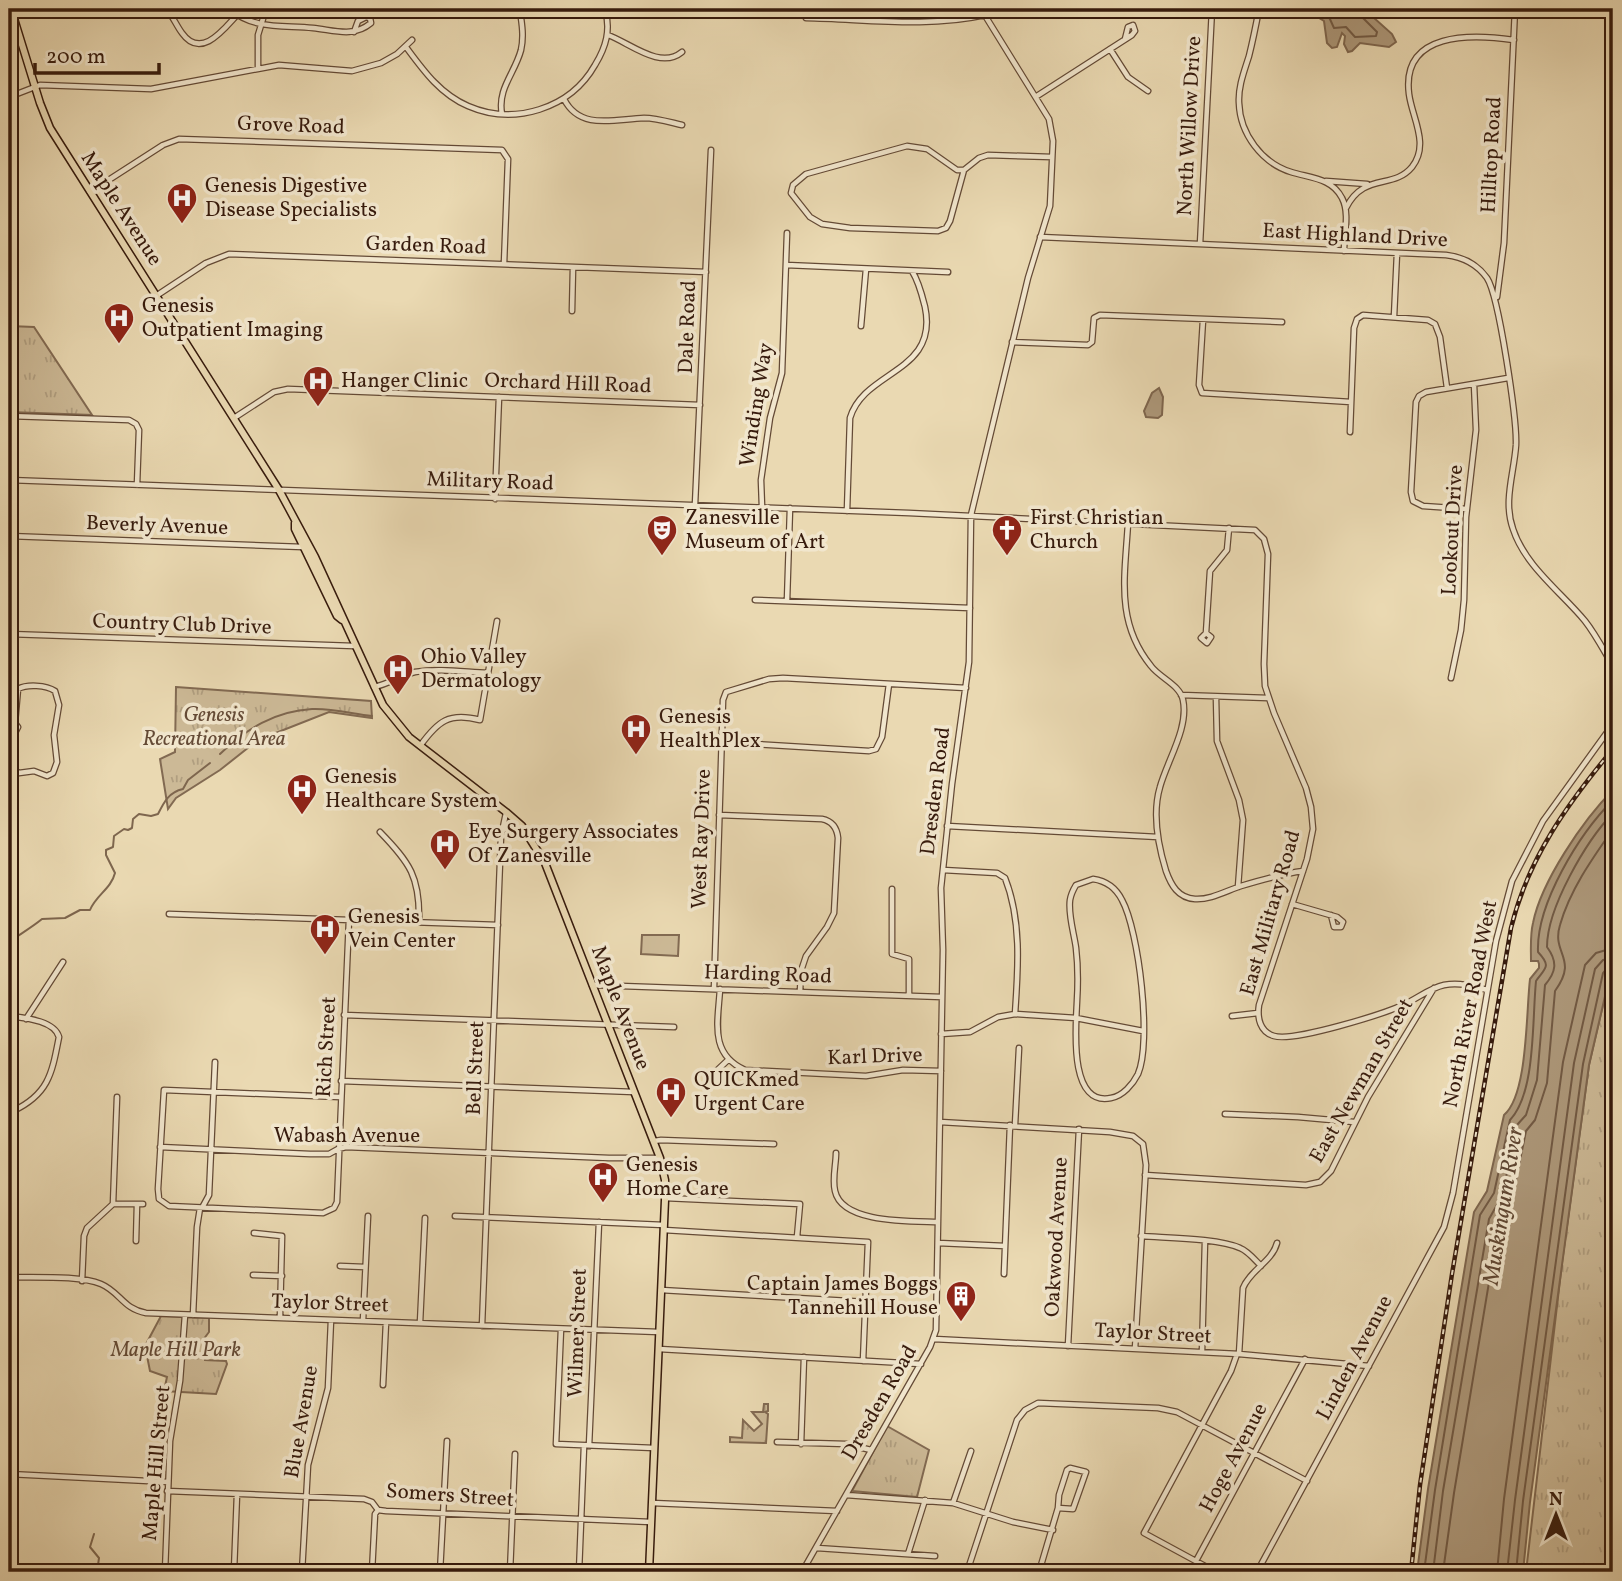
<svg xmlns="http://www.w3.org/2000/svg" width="1622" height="1581" font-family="Vollkorn,serif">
	<defs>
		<pattern id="park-tufts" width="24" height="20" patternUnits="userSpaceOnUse" patternTransform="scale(1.75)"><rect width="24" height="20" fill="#ccb996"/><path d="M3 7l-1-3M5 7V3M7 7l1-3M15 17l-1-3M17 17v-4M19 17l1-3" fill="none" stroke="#b09e80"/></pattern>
	</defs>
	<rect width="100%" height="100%" fill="#ead9b2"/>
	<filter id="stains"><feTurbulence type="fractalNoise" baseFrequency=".00286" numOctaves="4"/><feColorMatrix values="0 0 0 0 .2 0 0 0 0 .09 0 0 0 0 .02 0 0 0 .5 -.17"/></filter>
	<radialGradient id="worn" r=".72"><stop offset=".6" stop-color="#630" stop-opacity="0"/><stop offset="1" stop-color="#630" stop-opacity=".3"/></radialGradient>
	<path fill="url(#park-tufts)" stroke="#826a52" stroke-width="2" d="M9,326L34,327L92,415L9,412Z
		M176,687L371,701L372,718L329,712L258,740L220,770L176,798L168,809L160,759L175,752Z
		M1613,969V1572H1526L1562,1263L1589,1065L1610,975Z
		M161,1316L209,1318V1332L203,1340L205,1360L226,1361L227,1364L216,1394L164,1391L167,1377L150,1371L145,1346Z
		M764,1404H768V1411L765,1412L768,1414L766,1443L730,1442V1437L742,1438L743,1420L754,1431L762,1424L752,1412H763Z
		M887,1426L929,1450L917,1497L852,1491Z"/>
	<path fill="#ccb996" stroke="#826a52" stroke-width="2" d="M642,935H679L678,956L641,954Z"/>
	<path fill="#ad987a" stroke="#7e664e" stroke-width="2" d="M1314,9H1364L1392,34L1396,42L1389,47L1360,43L1352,51L1348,52L1344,44L1345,36L1342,33L1337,47L1332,48L1327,43L1324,21L1316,16Z
		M1159,388L1163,397L1162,415L1158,418L1146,417L1144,411L1152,393Z
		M1613,790V969L1610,975L1589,1065L1530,1502L1523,1572H1417L1428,1489L1474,1212L1487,1191L1504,1115C1528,1095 1526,1012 1530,979L1539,968V964L1538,961H1531C1531,948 1530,935 1533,923C1541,882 1583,820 1613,790Z"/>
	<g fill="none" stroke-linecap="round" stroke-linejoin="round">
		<path stroke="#725a44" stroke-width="2" d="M1321,9L1329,17L1334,28L1346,27L1355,37L1376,36L1377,32L1361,16L1359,9
			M1424,1572L1435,1490L1480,1215L1494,1193L1510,1120C1536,1093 1532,1020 1536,981C1545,968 1552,967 1538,952C1536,904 1579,834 1613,800
			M1433,1572L1443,1491L1489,1219L1502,1196L1517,1125L1526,1115L1537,1080L1545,985C1556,972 1558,962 1547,947C1547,908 1586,841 1613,813
			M1443,1572L1454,1493L1499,1222L1512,1199L1526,1131L1535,1120L1547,1083L1555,991C1579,958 1551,954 1560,925C1570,890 1592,859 1613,829
			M1497,1572L1504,1499L1563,1062L1585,965L1596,953L1613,948
			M1507,1572L1515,1500L1574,1063L1595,969L1603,960L1613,958
			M1516,1572L1523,1501L1583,1064L1603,973L1607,968L1613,967"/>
		<path stroke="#7e664e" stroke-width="2" d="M220,754C246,729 275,711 312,709C332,708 353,714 372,716
			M9,942C20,934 31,928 42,919L65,918L80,910H90C96,895 111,889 115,873L106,855V850L113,847L114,836L124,829L128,830L132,828L133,819L139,814L151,816L158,814C164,802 169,792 183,789L188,780L210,763
			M94,1534L90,1547L99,1558L98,1565L102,1572"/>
		<g stroke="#644a36" stroke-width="7">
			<path id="minor" d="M166,9C173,16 176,25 182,33C201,60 224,29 237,15
				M229,9C255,30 282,25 313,28C334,30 353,38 371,23L370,18L366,17L358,21L354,32
				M1259,9C1256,25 1253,40 1249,56C1244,72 1238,87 1239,103C1240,134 1262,163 1291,172C1310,178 1332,178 1342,198C1350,213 1344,235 1344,251
				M806,18C865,19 927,28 985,15
				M608,35C630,43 660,70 682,52
				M406,47C423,70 440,94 468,106C514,126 570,109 595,65C606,47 611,30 605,9
				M1110,49L1128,77L1148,91
				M258,68V35L266,9
				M1037,96L1132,35L1135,31L1133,25L1128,27L1125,39
				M9,97L40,85L151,89L279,65L352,71L381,63L397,54L412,40
				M564,99C580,131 615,119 644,118C656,118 669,122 682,125
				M502,114C497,89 515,73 521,50C524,37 522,24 520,11
				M964,170L950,221L946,228L938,231L850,228L822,224L810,217L791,193L793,185L806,174L907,146L927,149L957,170H964L979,158L988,155L1052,157
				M1326,181L1367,184
				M90,192L163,145L179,139L502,150L508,159L504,264
				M1346,208C1364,172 1393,190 1412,167C1430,144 1412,118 1409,94C1401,31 1472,34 1514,40
				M1040,237L1446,255C1463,257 1477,264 1487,278C1499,296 1517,420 1516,445C1514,474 1503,501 1513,529C1525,566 1561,592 1585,621C1596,635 1604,651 1613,666
				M1200,244L1212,9
				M786,265L948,272
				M156,296L206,263L229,254L706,272
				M1497,297L1504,243L1515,9
				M572,311L573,267
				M1394,317L1397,253
				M1203,320L1199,385L1202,393L1351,402
				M861,326L866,269
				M1012,342L1088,345L1092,342L1094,318L1100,315L1282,322
				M9,416L129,420L136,424L139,430L137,485
				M234,418L274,392L288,389L700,405
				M1350,432L1354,328L1357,319L1363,315L1428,320L1435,324L1440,337L1447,388
				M9,480L909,513L1255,530L1264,539L1268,554L1264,664L1265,686L1274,713L1306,788L1311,807L1313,829L1307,859L1259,1005C1257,1018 1260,1032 1274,1036C1294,1042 1384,1014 1405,1004C1418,998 1430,988 1444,985C1459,982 1473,986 1487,990
				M495,499L499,397
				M695,505L711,150
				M762,507L761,480L770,418L782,373L787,233
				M1467,509L1423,506L1413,501L1411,492L1416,402L1419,396L1426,392L1508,378
				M847,511L850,418C864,370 939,373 925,307C922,295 919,282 912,271
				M1128,523C1125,576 1115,622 1151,666C1160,678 1180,685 1183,700C1189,728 1167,761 1160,787C1152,814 1158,845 1166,871C1171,885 1178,898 1195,899C1210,900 1226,891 1241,886C1261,880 1281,874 1303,871
				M9,536L303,547
				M755,600L970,608
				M787,601L790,508
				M1206,633L1211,637L1207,643L1201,638L1206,633L1210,571L1227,550L1229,528
				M9,634L354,646
				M1451,678L1461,630L1464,600L1466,517L1476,430L1474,384
				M374,687C389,684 401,675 415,672C439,668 464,672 488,673
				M1181,695L1268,698
				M1216,697L1217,741L1239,800L1243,820L1238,887
				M9,723H15L18,727L15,733H9
				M15,733L14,770L19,773L34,771L47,776L53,773L57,762L54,735L59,705L55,691C46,685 27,684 18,689L15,723
				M722,742L869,751L876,749L882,737L889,684
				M420,746C438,721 449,712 480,720L497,621
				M719,815L822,819C832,821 837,828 838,838L834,913L827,927L806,956L801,971L800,992
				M947,826L1158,837
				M502,831L509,826H521
				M380,832C410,863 420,877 419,921
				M1093,879C1107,881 1116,888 1122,900C1139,931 1152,1042 1138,1074C1133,1084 1123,1096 1111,1098C1068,1107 1076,1026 1077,1001C1078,984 1078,965 1076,948C1074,933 1068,915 1070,900C1071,894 1073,890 1076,885Z
				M892,889V954L909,959V995
				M1292,904L1337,917L1343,922L1341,927H1334L1331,915
				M169,914L498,925
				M592,985L942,997
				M714,989L723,700L726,692L769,679L783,678L966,688
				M720,989C718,1022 709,1054 745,1070L866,1076L903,1070L941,1071
				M1015,1014L1076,1018L1143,1031
				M344,1015L674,1027
				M9,1016C24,1018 54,1020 59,1037C52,1073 49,1094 13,1111
				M1232,1016L1258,1013
				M26,1019L63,962
				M941,1034L970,1032L998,1017L1015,1014C1018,970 1022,921 1005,878L997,873L943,870
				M711,1076L728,1060
				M341,1081L634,1092
				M340,1097L164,1090L158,1189L159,1199L169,1206L323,1213L334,1208L337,1202L349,919
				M9,1110L13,1111L9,1179
				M1225,1114L1298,1117L1354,1122
				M940,1122L1110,1132L1133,1136L1143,1144L1146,1165L1135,1349
				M1015,1125L1019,1048
				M654,1141L661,1140L774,1144
				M160,1147L310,1154H329L338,1149L346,1147L609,1158H659
				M836,1153C836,1165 832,1179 835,1191C842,1224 912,1221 938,1222
				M1145,1175L1306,1185L1320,1182L1331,1171L1368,1097L1434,988
				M665,1198L800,1204L797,1237
				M113,1204H143
				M203,1206L209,1195L215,1062
				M455,1216L664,1225
				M664,1230L868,1242L863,1361
				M254,1233L282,1236L280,1317
				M1141,1236C1166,1238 1219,1238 1240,1248C1248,1251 1255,1260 1261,1266
				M136,1241L137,1204
				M938,1243L1005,1246
				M340,1266L365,1267
				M1004,1274L1010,1125
				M253,1275L282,1276
				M9,1277C33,1278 79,1275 101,1284C120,1292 123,1309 146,1313L659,1332
				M82,1281L84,1236L87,1228L113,1204L117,1097
				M661,1290L867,1302
				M193,1315L197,1227L200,1208
				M363,1321L368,1216
				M420,1323L425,1218
				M482,1326L501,836L506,813
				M561,1329L556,1444L654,1448
				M934,1339L1239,1354L1369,1366
				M1068,1346L1079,1129
				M659,1349L921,1364
				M1202,1352L1205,1241
				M1239,1354L1243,1288C1250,1270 1272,1262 1277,1243
				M383,1385L386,1322
				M777,1442L846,1444L871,1450
				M801,1444L804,1357
				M589,1446L599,1222
				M9,1474L168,1482
				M167,1491L364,1499L372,1502L378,1510L386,1511L651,1522
				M846,1495L953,1503L1013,1522L1053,1530
				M652,1503L837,1511
				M953,1503L971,1451
				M817,1548L935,1556
				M908,1554L925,1500
				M165,1567L291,1572
				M234,1571L237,1494
				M165,1572L170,1441L180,1381L185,1315
				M302,1572L308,1465L328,1388L331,1320
				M372,1572L375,1514L378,1510
				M440,1572L447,1441
				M510,1572L515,1454
				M579,1572L584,1446
				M802,1572L930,1347L936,1330L943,950L941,888L952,784L969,662L971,515L1028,278L1050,206L1053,141L1049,119L981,9
				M967,1572L1017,1420L1025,1410L1038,1403L1158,1408L1177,1412L1307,1481
				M1039,1572L1058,1508L1073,1509L1086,1472L1070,1468L1067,1470L1059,1495L1058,1508
				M1190,1572L1305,1359
				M1216,1572L1144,1533L1231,1371L1237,1354
				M1257,1572L1444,1227L1453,1193L1496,941L1512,881L1543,821L1613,724"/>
		</g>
		<g stroke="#371b0d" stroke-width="9">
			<path id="major" d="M11,9L40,103L50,128L279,490L315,557L383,705L409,737L506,812L522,826L545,863L660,1158L665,1180V1200L649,1572
				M295,523V529L337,616L342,620"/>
		</g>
		<use href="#minor" stroke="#f1e6cd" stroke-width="4.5"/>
		<use href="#major" stroke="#ead9b2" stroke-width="6"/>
		<g stroke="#371b0d" stroke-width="4.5">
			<path id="rail" d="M1411,1572L1420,1485L1452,1274L1511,928C1528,858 1568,803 1613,749"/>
		</g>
		<use href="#rail" stroke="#f1e6cd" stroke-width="2" stroke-dasharray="5" stroke-linecap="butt"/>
	</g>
	<defs>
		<g id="hospital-pin" transform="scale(1.575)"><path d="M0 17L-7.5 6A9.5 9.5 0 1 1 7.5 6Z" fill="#8f2418" stroke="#f1e6cd"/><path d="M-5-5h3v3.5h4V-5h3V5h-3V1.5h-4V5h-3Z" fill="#fff"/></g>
		<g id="theatre-pin" transform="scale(1.575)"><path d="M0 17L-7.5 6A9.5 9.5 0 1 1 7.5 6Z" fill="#8f2418" stroke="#f1e6cd"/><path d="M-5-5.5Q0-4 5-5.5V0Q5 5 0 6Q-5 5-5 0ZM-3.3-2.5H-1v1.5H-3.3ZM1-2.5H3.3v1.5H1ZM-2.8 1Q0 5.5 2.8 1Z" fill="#fff"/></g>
		<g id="church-pin" transform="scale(1.575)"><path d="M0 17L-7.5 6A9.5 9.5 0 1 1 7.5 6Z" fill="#8f2418" stroke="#f1e6cd"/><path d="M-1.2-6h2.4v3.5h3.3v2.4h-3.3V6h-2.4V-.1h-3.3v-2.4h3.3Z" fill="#fff"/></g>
		<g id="building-pin" transform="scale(1.575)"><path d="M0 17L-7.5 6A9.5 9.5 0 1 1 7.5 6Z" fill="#8f2418" stroke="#f1e6cd"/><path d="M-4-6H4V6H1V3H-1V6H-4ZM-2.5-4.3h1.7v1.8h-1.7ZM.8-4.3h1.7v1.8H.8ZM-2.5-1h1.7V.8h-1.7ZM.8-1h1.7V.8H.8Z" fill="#fff"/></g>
	</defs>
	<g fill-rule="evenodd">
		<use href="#hospital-pin" x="182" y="198"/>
		<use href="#hospital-pin" x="119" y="318"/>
		<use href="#hospital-pin" x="318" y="381"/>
		<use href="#theatre-pin" x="662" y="530"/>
		<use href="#church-pin" x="1007" y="530"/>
		<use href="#hospital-pin" x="398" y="669"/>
		<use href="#hospital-pin" x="636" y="729"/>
		<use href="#hospital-pin" x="302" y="789"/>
		<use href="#hospital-pin" x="445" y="844"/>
		<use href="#hospital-pin" x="325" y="929"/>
		<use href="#hospital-pin" x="671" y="1092"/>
		<use href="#hospital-pin" x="603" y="1177"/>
		<use href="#building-pin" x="961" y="1296"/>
	</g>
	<g text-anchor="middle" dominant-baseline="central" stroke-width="7" stroke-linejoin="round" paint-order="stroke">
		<g font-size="21" fill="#371b0d" stroke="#f1e6cd">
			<text transform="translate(291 126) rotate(2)">Grove Road</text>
			<text transform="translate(1190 126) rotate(-87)">North Willow Drive</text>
			<text transform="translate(1492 155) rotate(-87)">Hilltop Road</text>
			<text transform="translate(121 209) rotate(57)">Maple Avenue</text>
			<text transform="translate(1355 236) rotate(3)">East Highland Drive</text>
			<text transform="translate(426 246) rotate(2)">Garden Road</text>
			<text transform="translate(688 327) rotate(-88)">Dale Road</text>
			<text transform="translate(568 384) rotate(2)">Orchard Hill Road</text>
			<text transform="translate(757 405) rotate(-81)">Winding Way</text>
			<text transform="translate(490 482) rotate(2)">Military Road</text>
			<text transform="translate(157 526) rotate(2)">Beverly Avenue</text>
			<text transform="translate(1453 530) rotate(-87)">Lookout Drive</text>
			<text transform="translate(182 625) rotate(2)">Country Club Drive</text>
			<text transform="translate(936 791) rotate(-83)">Dresden Road</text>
			<text transform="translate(702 839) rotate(-88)">West Ray Drive</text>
			<text transform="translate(1271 913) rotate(-74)">East Military Road</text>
			<text transform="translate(768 975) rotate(2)">Harding Road</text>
			<text transform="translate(1471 1004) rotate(-79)">North River Road West</text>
			<text transform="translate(620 1008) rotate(69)">Maple Avenue</text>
			<text transform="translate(327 1047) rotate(-87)">Rich Street</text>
			<text transform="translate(875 1057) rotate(-2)">Karl Drive</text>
			<text transform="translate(476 1068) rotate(-88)">Bell Street</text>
			<text transform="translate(1362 1081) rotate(-60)">East Newman Street</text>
			<text x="347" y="1136">Wabash Avenue</text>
			<text transform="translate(1057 1237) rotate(-87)">Oakwood Avenue</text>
			<text transform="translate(330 1304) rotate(2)">Taylor Street</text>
			<text transform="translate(578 1333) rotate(-88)">Wilmer Street</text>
			<text transform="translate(1153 1334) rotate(3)">Taylor Street</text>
			<text transform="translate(1355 1358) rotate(-62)">Linden Avenue</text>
			<text transform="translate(880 1403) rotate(-60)">Dresden Road</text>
			<text transform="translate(302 1422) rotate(-80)">Blue Avenue</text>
			<text transform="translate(1234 1458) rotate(-62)">Hoge Avenue</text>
			<text transform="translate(157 1463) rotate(-85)">Maple Hill Street</text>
			<text transform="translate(450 1496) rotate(4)">Somers Street</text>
		</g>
		<g font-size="21" fill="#371b0d" stroke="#f1e6cd" text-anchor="start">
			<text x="205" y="186">Genesis Digestive<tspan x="205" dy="24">Disease Specialists</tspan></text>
			<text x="142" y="306">Genesis<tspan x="142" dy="24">Outpatient Imaging</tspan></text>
			<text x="341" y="381">Hanger Clinic</text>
			<text x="685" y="518">Zanesville<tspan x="685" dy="24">Museum of Art</tspan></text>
			<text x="1030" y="518">First Christian<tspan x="1030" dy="24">Church</tspan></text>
			<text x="421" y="657">Ohio Valley<tspan x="421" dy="24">Dermatology</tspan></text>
			<text x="659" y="717">Genesis<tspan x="659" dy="24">HealthPlex</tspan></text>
			<text x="325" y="777">Genesis<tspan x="325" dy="24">Healthcare System</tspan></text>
			<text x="468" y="832">Eye Surgery Associates<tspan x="468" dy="24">Of Zanesville</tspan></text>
			<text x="348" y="917">Genesis<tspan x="348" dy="24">Vein Center</tspan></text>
			<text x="694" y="1080">QUICKmed<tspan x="694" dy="24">Urgent Care</tspan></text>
			<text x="626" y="1165">Genesis<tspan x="626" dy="24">Home Care</tspan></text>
			<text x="938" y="1284" text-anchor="end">Captain James Boggs<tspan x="938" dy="24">Tannehill House</tspan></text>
		</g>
		<g font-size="21" font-style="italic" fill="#644a36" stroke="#f1e6cd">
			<text x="214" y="715">Genesis<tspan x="214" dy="24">Recreational Area</tspan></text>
			<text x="176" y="1350">Maple Hill Park</text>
		</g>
		<g font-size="23" font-style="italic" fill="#604733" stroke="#f1e6cd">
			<text transform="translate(1504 1206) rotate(-81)">Muskingum River</text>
		</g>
	</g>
	<rect width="1622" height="1581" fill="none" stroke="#ead9b2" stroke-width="35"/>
	<rect x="10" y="10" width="1601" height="1560" fill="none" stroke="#371b0d" stroke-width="3.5"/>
	<rect x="18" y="18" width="1587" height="1546" fill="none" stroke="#371b0d" stroke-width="2"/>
	<g transform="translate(1556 1515)" stroke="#f1e6cd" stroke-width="5" paint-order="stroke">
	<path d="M0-5L12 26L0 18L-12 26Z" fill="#371b0d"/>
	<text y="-10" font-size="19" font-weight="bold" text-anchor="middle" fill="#371b0d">N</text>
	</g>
	<path d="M35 63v10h124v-10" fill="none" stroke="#371b0d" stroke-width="3.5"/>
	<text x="46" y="63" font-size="21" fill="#371b0d" stroke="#f1e6cd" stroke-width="5" paint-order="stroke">200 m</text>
	<rect width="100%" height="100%" filter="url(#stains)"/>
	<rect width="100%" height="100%" fill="url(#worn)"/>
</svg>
